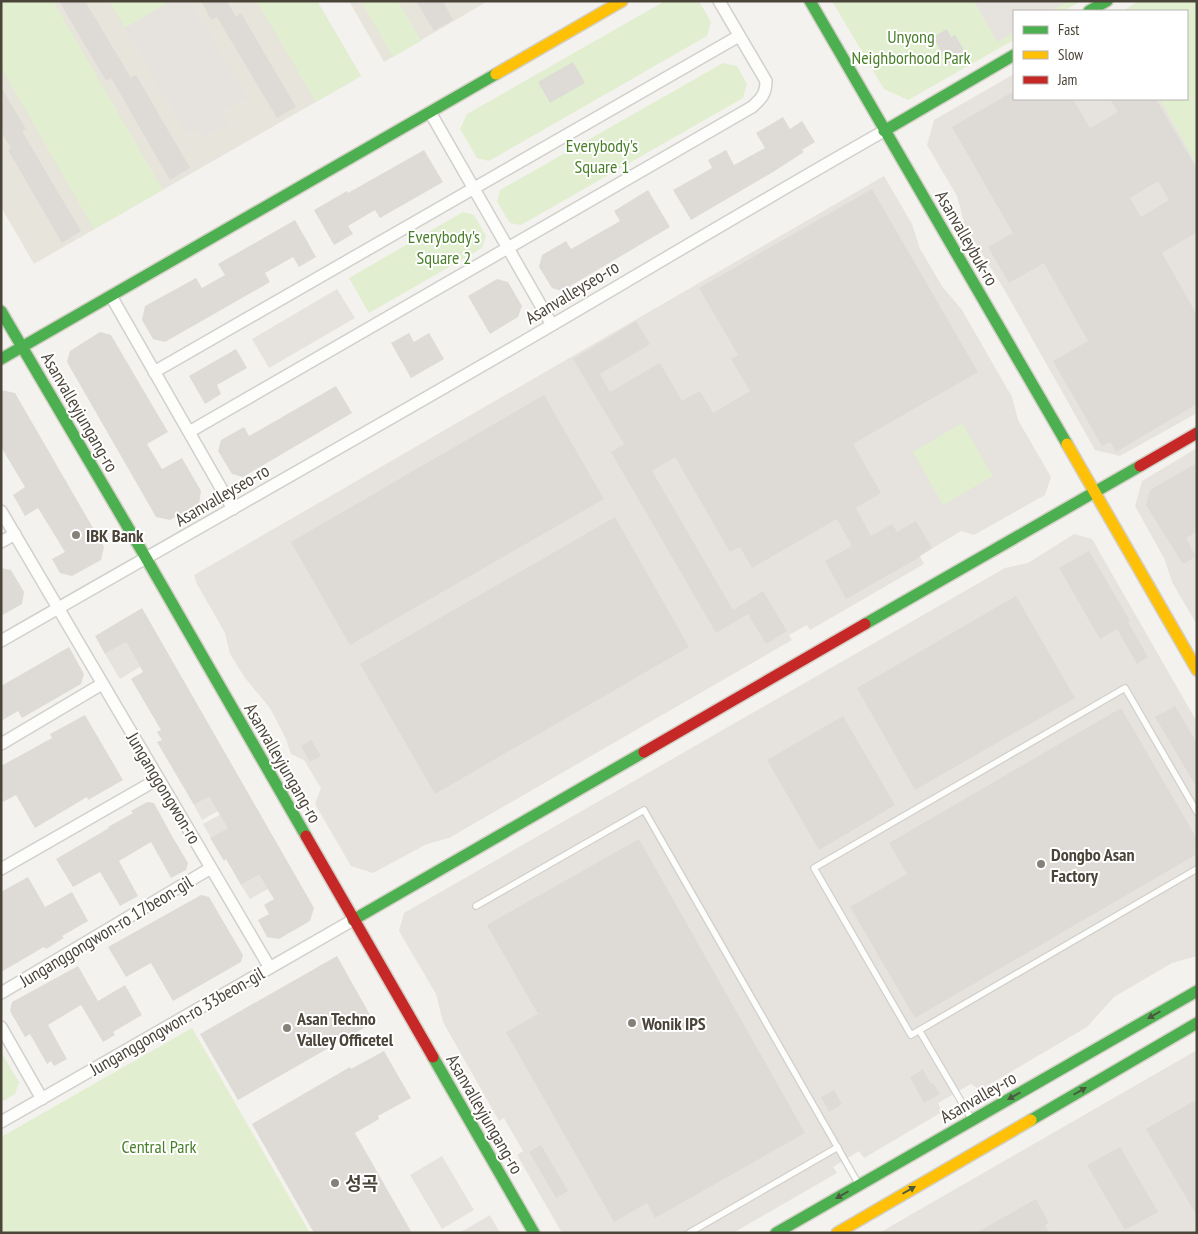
<svg xmlns="http://www.w3.org/2000/svg" width="1198" height="1234" font-family="'PT Sans Narrow','Noto Sans KR',sans-serif">
	<rect width="100%" height="100%" fill="#f4f2ee"/>
	<path fill="#e7e4dc" d="M1,1H317L361,76L34,264L1,207Z
		M349,1H488L384,62Z"/>
	<path fill="#e6e2de" d="M1014,74V99H1160L1197,165V413L1120,456L1095,450L1004,289L965,226L957,196L927,145L934,120Z
		M884,176L912,224L920,249L942,286L962,310L1012,397L1018,420L1051,477L1045,495L974,535L961,531L920,556L924,564L810,630L807,625L789,635L792,640L449,838L427,844L373,873L351,866L315,804L321,788L304,760L291,754L286,739L270,708L245,678L230,654L225,633L197,584L194,575Z
		M1197,448V625L1172,582L1165,560L1135,506L1142,481Z
		M1074,534L1092,539L1197,722V956L1172,963L1114,997L1087,1027L980,1090L971,1084L938,1103L942,1112L864,1158L859,1151L833,1167L837,1173L733,1233H562L517,1155L523,1151L504,1118L499,1121L443,1022L436,994L399,931L404,913L1005,568L1028,563Z
		M1197,1050V1233H879Z"/>
	<path fill="#e1eecf" d="M1,1H53L163,190L94,229L1,67Z
		M109,1H171L125,28Z
		M253,1H317L361,76L316,102L259,5Z
		M361,1H398L421,41L393,57Z
		M665,1H699L711,22L707,36L489,161L477,158L460,129L467,114Z
		M832,1H1081L1064,11H1014V40L908,100L884,89Z
		M1139,1H1197V165L1160,99H1187V11H1122Z
		M723,63L737,66L747,84L743,98L521,225L510,223L497,202L500,190Z
		M463,212L474,215L486,236L482,248L369,313L349,278Z
		M962,423L993,476L943,505L913,452Z
		M192,1028L310,1233H1V1137Z
		M1,1052L19,1082L15,1094L1,1102Z"/>
	<path fill="#e6e3df" d="M171,1H191L247,98L223,112L229,124L203,138L198,129L187,135L125,28Z
		M974,1H1068L1051,11H1014V32L997,42Z
		M337,289L355,318L269,368L252,339Z
		M252,550L300,634L253,661L204,577Z
		M809,550L833,591L803,608L779,567Z
		M1049,574L1090,644L1117,629L1137,663L1148,657L1161,679L1130,697L1125,688L1095,705L1026,587Z
		M126,642L140,667L120,679L105,654Z
		M304,646L314,663L283,681L274,664Z
		M379,762L416,827L408,832L412,840L376,862L370,853L358,859L329,809L345,800L337,786Z
		M725,783L889,1068L838,1097L825,1095L665,817Z
		M209,797L218,811L202,820L194,805Z
		M225,812L233,825L211,838L203,824Z
		M259,875L268,889L250,899L241,885Z
		M1197,914V948L1187,954L1169,956L1110,991L1097,1011L981,1076L965,1048Z
		M903,1021L929,1066L907,1079L881,1034Z
		M442,1156L474,1210L442,1229L410,1175Z
		M490,1215L500,1233H459Z"/>
	<path fill="#dedbd6" fill-rule="evenodd" d="M59,1H85L131,78L136,75L190,168L170,180L111,78L106,81Z
		M201,1H227L236,17L241,13L296,107L277,118L217,17L211,20Z
		M416,1H443L453,20L434,31Z
		M947,29L951,37L955,35L967,55L949,65L933,37Z
		M573,62L585,83L550,103L538,82Z
		M1,87L26,129L22,131L81,231L62,243L8,150L11,148L1,132Z
		M1014,91V99H1073L1090,128L1118,112L1110,99H1156L1197,169V232L1162,253L1197,315V404L1116,452L1110,442L1102,446L1053,361L1088,341L1044,263L1009,283L988,247L1013,233L952,127ZM1158,181L1169,200L1141,217L1130,198Z
		M783,117L790,129L802,121L815,142L802,150L804,152L773,172L691,220L673,190L712,168L708,160L726,150L734,165L765,148L756,133Z
		M424,150L443,182L380,218L375,210L348,226L353,234L334,245L314,210L347,191L348,193Z
		M872,189L978,372L853,444L881,493L856,508L871,536L892,524L897,532L916,521L932,548L913,561L846,599L825,561L852,546L837,519L752,568L740,547L730,552L675,457L652,471L733,610L763,591L787,631L766,644L748,614L716,633L611,452L624,444L573,359L636,321L650,344L600,374L610,392L660,363L682,401L700,391L713,413L750,391L731,359L738,355L699,288Z
		M648,190L670,227L562,291L552,288L539,267L542,255L566,241L571,249L620,221L614,211Z
		M295,220L316,257L299,267L293,257L265,273L270,282L165,342L153,339L142,320L145,306L196,278L202,288L225,275L218,264Z
		M497,279L508,282L522,306L518,317L490,334L468,296Z
		M100,332L111,335L168,432L147,444L162,469L182,458L201,491L199,504L170,520L156,517L67,362L70,351Z
		M409,333L414,342L429,333L444,359L411,378L391,343Z
		M236,349L247,368L217,385L221,394L205,404L189,376Z
		M336,386L352,413L243,477L232,474L218,451L221,440L244,427L249,436Z
		M1,390L15,393L104,547L101,560L72,576L60,573L52,559L65,552L38,508L25,516L13,495L25,487L1,447Z
		M544,395L604,499L350,645L291,542Z
		M1197,463V532L1186,538L1196,557L1183,564L1146,505L1150,490Z
		M615,517L689,647L435,794L360,664Z
		M1089,551L1130,621L1128,622L1148,657L1137,664L1117,629L1100,639L1059,568Z
		M1,568L11,570L24,592L22,604L1,616Z
		M1016,596L1075,698L915,790L857,688Z
		M142,608L314,908L310,921L279,939L267,937L258,920L269,914L264,905L274,899L259,875L241,885L226,859L224,861L210,838L228,828L209,797L194,805L157,742L162,740L157,732L161,730L131,679L143,672L126,642L105,654L95,636Z
		M69,647L84,674L81,684L22,718L18,711L1,721V686Z
		M1175,706L1197,743V788L1155,717Z
		M1121,708L1197,839V854L915,1018L850,907L907,874L889,843Z
		M85,715L123,780L88,800L87,797L35,828L16,795L1,803V766L52,738L50,734Z
		M843,716L895,805L819,850L767,760Z
		M311,740L321,756L310,762L301,746Z
		M147,802L154,803L172,836L188,863L186,870L171,878L151,842L119,861L138,896L120,906L100,872L73,887L56,859L109,828L108,827L133,813L131,811Z
		M639,839L805,1133L655,1218L647,1203L614,1222L506,1032L538,1014L487,925Z
		M28,877L45,907L72,892L88,921L62,936L64,938L46,949L44,947L1,972V892Z
		M201,895L209,897L243,955L241,962L173,1001L151,963L126,977L108,947Z
		M337,956L374,1022L238,1100L200,1034Z
		M78,966L98,1001L125,985L142,1015L113,1032L115,1035L103,1042L81,1005L48,1025L67,1059L54,1066L51,1061L47,1064L30,1034L25,1037L10,1011L12,1002Z
		M384,1051L411,1098L378,1116L379,1119L355,1133L412,1233H314L252,1124L350,1067L351,1069Z
		M923,1069L931,1084L933,1083L940,1094L924,1103L910,1077Z
		M834,1090L842,1104L829,1112L821,1097Z
		M1197,1099V1216L1146,1129Z
		M541,1145L568,1191L556,1198L529,1152Z
		M1120,1147L1158,1212L1125,1230L1087,1165Z
		M1036,1199L1049,1223L1045,1225L1049,1233H976Z"/>
	<g fill="none" stroke-linecap="round" stroke-linejoin="round">
		<g stroke="#d2d0cb" stroke-width="8">
			<path id="lane" d="M1197,812L1125,688L814,868L911,1035L1197,869
				M476,906L644,810L858,1183
				M919,1030L971,1118
				M689,1233L838,1147"/>
		</g>
		<g stroke="#d2d0cb" stroke-width="14">
			<path id="street" d="M430,112L552,325
				M111,296L233,509
				M154,372L739,36
				M189,432L752,107C761,99 766,94 766,81L719,1
				M1,511L270,968
				M1,542L15,534
				M1,641C185,535 369,432 552,325C663,260 773,194 884,131
				M1,744L102,684
				M1,869L158,779
				M1,993L211,868
				M1,1027L42,1099
				M1,1122L353,920"/>
		</g>
		<g stroke="#d3cfc5" stroke-width="14">
			<path id="fast" d="M810,1L1067,444
				M1089,11L1107,1
				M884,131L1014,55
				M1,311L146,558L306,836
				M1,359L496,74
				M865,624L1140,466
				M353,920L644,752
				M433,1057L534,1233
				M1031,1120L1197,1023
				M776,1233L1197,991"/>
		</g>
		<g stroke="#d3cfc5" stroke-width="14">
			<path id="slow" d="M496,74L622,1
				M1067,444L1197,670
				M837,1233L1031,1120"/>
		</g>
		<g stroke="#d3cfc5" stroke-width="14">
			<path id="jam" d="M1140,466L1197,433
				M644,752L865,624
				M306,836L433,1057"/>
		</g>
		<use href="#lane" stroke="#fdfdfc" stroke-width="5.5"/>
		<use href="#street" stroke="#fdfdfc" stroke-width="11"/>
		<use href="#fast" stroke="#4caf50" stroke-width="11"/>
		<use href="#slow" stroke="#ffc107" stroke-width="11"/>
		<use href="#jam" stroke="#c62828" stroke-width="11"/>
	</g>
	<defs><path id="oneway-solid" d="M-6-.8H1V-3.2L6.5 0L1 3.2V.8H-6Z" transform="scale(1.25)"/></defs>
	<g fill="#4b593e">
		<use href="#oneway-solid" transform="translate(1154 1015) rotate(150)"/>
		<use href="#oneway-solid" transform="translate(1080 1091) rotate(-30)"/>
		<use href="#oneway-solid" transform="translate(1014 1096) rotate(150)"/>
		<use href="#oneway-solid" transform="translate(909 1190) rotate(-30)"/>
		<use href="#oneway-solid" transform="translate(842 1195) rotate(150)"/>
	</g>
	<g fill="#868178" stroke="#fff" stroke-width="2">
		<circle cx="76" cy="535" r="5"/>
		<circle cx="1041" cy="864" r="5"/>
		<circle cx="632" cy="1023" r="5"/>
		<circle cx="287" cy="1028" r="5"/>
		<circle cx="335" cy="1183" r="5"/>
	</g>
	<g text-anchor="middle" dominant-baseline="central" stroke-width="4" stroke-linejoin="round" paint-order="stroke">
		<g font-size="18" fill="#4a7f2a" stroke="#fff">
			<text x="911" y="36">Unyong<tspan x="911" dy="21">Neighborhood Park</tspan></text>
			<text x="602" y="145">Everybody's<tspan x="602" dy="21">Square 1</tspan></text>
			<text x="444" y="236">Everybody's<tspan x="444" dy="21">Square 2</tspan></text>
			<text x="159" y="1146">Central Park</text>
		</g>
		<g font-size="18" fill="#4b4439" stroke="#fff">
			<text transform="translate(967 238) rotate(60)">Asanvalleybuk-ro</text>
			<text transform="translate(572 292) rotate(-31)">Asanvalleyseo-ro</text>
			<text transform="translate(80 412) rotate(60)">Asanvalleyjungang-ro</text>
			<text transform="translate(222 495) rotate(-30)">Asanvalleyseo-ro</text>
			<text transform="translate(283 763) rotate(60)">Asanvalleyjungang-ro</text>
			<text transform="translate(164 788) rotate(59)">Junganggongwon-ro</text>
			<text transform="translate(106 931) rotate(-31)">Junganggongwon-ro 17beon-gil</text>
			<text transform="translate(177 1021) rotate(-30)">Junganggongwon-ro 33beon-gil</text>
			<text transform="translate(978 1097) rotate(-30)">Asanvalley-ro</text>
			<text transform="translate(485 1114) rotate(60)">Asanvalleyjungang-ro</text>
		</g>
		<g font-size="18" font-weight="bold" fill="#4b4439" stroke="#fff" text-anchor="start">
			<text x="86" y="535">IBK Bank</text>
			<text x="1051" y="854">Dongbo Asan<tspan x="1051" dy="21">Factory</tspan></text>
			<text x="297" y="1018">Asan Techno<tspan x="297" dy="21">Valley Officetel</tspan></text>
			<text x="642" y="1023">Wonik IPS</text>
			<text x="345" y="1183">성곡</text>
		</g>
	</g>
	<rect width="1198" height="1234" fill="none" stroke="#4b4439" stroke-width="5"/>
	<rect x="1013" y="10" width="175" height="90" fill="#ffffff" stroke="#b7b4b0"/>
	<rect x="1023" y="26" width="25" height="8" fill="#4caf50" stroke="#b7b4b0"/>
	<text x="1058" y="35" font-size="15" fill="#4b4439">Fast</text>
	<rect x="1023" y="51" width="25" height="8" fill="#ffc107" stroke="#b7b4b0"/>
	<text x="1058" y="60" font-size="15" fill="#4b4439">Slow</text>
	<rect x="1023" y="76" width="25" height="8" fill="#c62828" stroke="#b7b4b0"/>
	<text x="1058" y="85" font-size="15" fill="#4b4439">Jam</text>
</svg>
